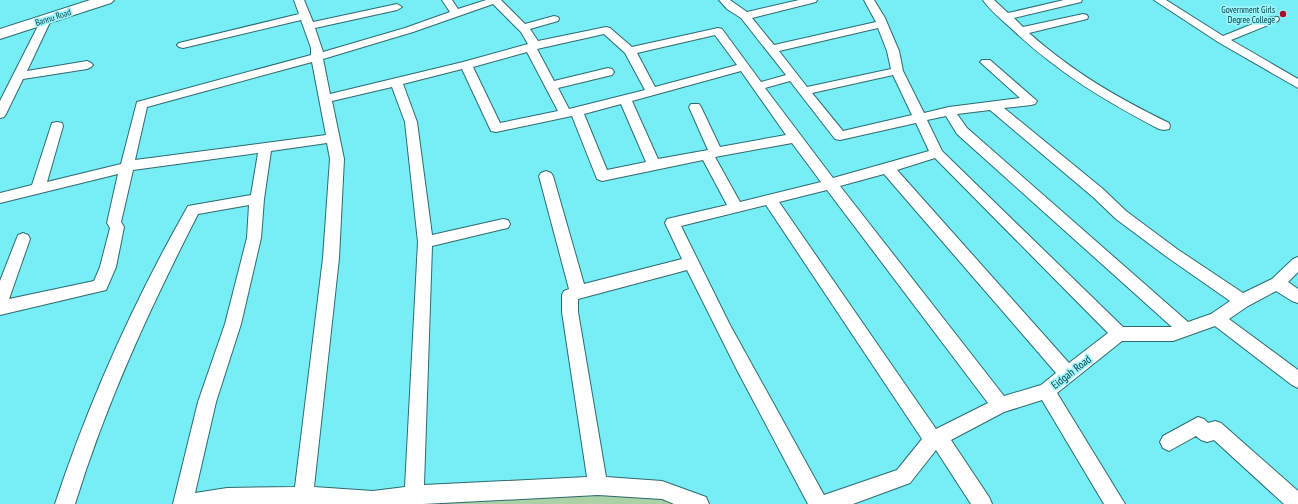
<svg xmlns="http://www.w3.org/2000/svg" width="1298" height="504" font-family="'PT Sans Narrow',sans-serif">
	<rect width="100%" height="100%" fill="#77edf6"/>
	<path fill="#abd2a6" d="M603,493L648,497L682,504H425L496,497Z"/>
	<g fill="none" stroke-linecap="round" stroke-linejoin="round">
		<g stroke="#2c6b70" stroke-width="2">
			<path id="street" d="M294,0H304L313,22L397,4L402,7L397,10L315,28L323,52L405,28L450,12L442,0H452L458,9L486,0H501L525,24L554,16L558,17L559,19L558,21L530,29L538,41L606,27L610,28L632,47L718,28L722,29L761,82L786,75L741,18L727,9L719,0H730L747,12L799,0H817L816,2L752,18L774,45L876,22L864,0H874L885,18L899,51L903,71L924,113L949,107L1020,98L980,62L982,60H990L1037,101L1035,104L1031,105L1004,108L1103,189L1126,211L1177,249L1243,293L1272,279L1293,259L1298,257V272L1288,282L1298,289V303L1292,301L1276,291L1248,306L1229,319L1298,370V388L1292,385L1215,326L1173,341H1122L1057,393L1125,504H1104L1042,400L1004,412L951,440L989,497L992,504H971L936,450L910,483L853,504H808L737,370L687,270L578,299V312L606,477L662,481L706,497L709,504H674L662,499L598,495L423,504H173L198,402L225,324L247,238L249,205L198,214C150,308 106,403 75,504H55C89,401 134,301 188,206L251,195L258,153L133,170L121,222L124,227L116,267L106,290L0,315V281L18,235L23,233L28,235L30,239L9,299L94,281L100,267L110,228L107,223L118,174L0,203V193L32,185L52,123L57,122L62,123L63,126L47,182L121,164L137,102L311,55V48L301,20L183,48L179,47L177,45L179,43L299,14ZM493,4L521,32L528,44L463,62L330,94L323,59L413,32ZM878,28L887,51L891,69L807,87L779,51ZM604,34L625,53L645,90L569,109L558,88L612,75L614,72L612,69L608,68L554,81L537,49ZM715,35L737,65L655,87L637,53ZM527,52L558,111L500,123L473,67ZM312,62L326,135L135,160L147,107ZM462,69L491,131L496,132L572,116L597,179L602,181L703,160L727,205L667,219L665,223L682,259L584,284L553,176L551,173L546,171L541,173L539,176L569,289L564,291L562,295V312L587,477L424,485L432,246L503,229L508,228L510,224L508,220L503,219L432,235L417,122L403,84ZM741,71L786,135L720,147L701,107L699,104H691L689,107L708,150L658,159L632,101ZM893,75L912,115L843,131L812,93ZM790,81L835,139L840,140L916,123L929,151L833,178L765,88ZM392,87L405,122L418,242L405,487L373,491L314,487L339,258L344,159L332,101ZM621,104L646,162L607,170L584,114ZM990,110L1093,197L1116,219L1167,257L1230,301L1211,314L1188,322L967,128L957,114ZM946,116L957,134L1172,327H1123L942,151L927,120ZM327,143L330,159L323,258L295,487L227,488L195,493L216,402L241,324L261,238L264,199L271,151ZM792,143L821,182L740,202L715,157ZM935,158L1108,333L1069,363L897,170ZM884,174L1056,373L1041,385L1004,396L840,186ZM827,190L988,403L936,429L779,202ZM766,205L922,439L897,470L824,495L730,325L681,226Z
				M983,0H994L1008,13L1064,0H1082L1081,2L1014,18L1023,27L1083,14L1087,15L1088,17L1087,19L1029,33C1073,72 1116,97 1169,123L1170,126L1169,129L1164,130L1159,129C1104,100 1062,75 1015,32C1005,22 991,12 983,0Z
				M1154,0H1166L1223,36L1270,17H1278L1279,19L1278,21L1231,40L1298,79V88L1218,42Z
				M46,17L51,20L27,71L87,61L91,63L93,65L91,67L87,69L23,79L6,114L4,117L0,118V101L41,20Z
				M1198,417L1204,419L1208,423L1215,421L1221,423L1298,491V504H1284L1214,440L1207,442L1201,440L1196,436L1169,451L1163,448L1160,442L1163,436Z"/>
		</g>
		<g stroke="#2c6b70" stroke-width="2">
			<path id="highway" d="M90,0H114L111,3L0,39V29Z"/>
		</g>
		<use href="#street" fill="#fff" fill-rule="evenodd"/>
		<use href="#highway" fill="#fff" fill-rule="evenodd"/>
	</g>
	<circle fill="#a70e27" stroke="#9df6fd" stroke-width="1.5" cx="1283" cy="14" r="4"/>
	<g text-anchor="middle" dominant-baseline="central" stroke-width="3.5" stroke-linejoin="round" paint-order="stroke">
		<g font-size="9" fill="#00393d" stroke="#9df6fd" text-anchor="end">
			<text x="1275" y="9">Government Girls<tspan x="1275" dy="10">Degree College</tspan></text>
		</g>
		<g font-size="9" fill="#00393d" stroke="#9df6fd">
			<text transform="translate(53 17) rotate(-18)">Bannu Road</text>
		</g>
		<g font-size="11" fill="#00393d" stroke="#9df6fd">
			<text transform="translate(1071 372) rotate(-38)">Eidgah Road</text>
		</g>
	</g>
</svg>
